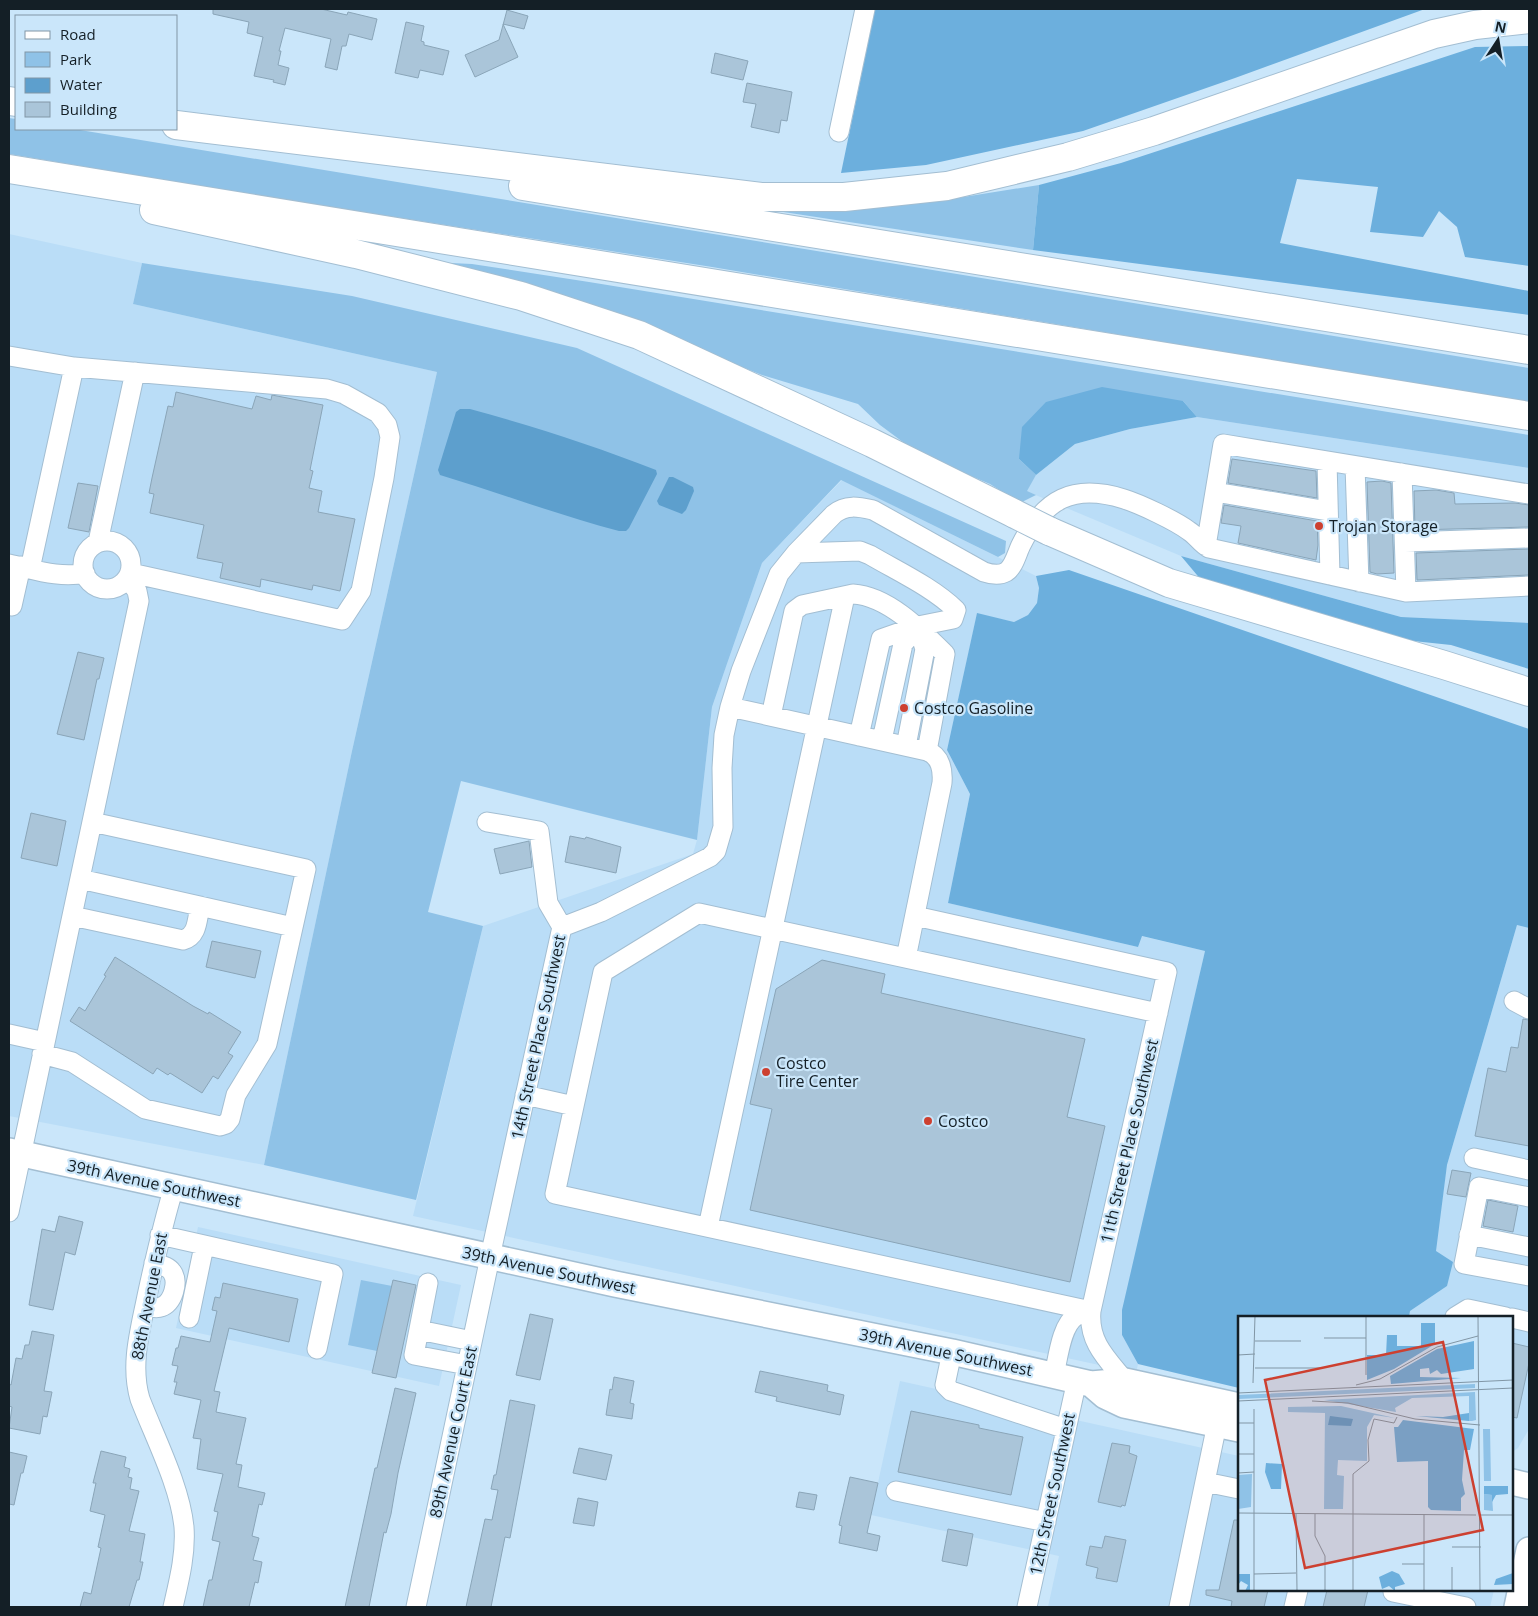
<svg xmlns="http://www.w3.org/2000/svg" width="1538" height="1616" font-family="'Open Sans',sans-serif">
	<rect width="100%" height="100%" fill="#cae6fa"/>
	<path fill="#baddf7" d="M9,234L142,263L133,304L437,372L352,751L264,1165L9,1116Z
		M1197,417L1529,468V623L1401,617L1181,556L1026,491L1036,475L1075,444L1130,429Z
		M842,480L1036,576L1039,588L1037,603L1028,615L1014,622L977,614L947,750L970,794L948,903L1138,947L1141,936L1205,951L1157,1163L1122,1335L1138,1364L1136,1373L413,1216L483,926L693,854L697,840L712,707L762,563Z
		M1517,925L1529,928V1429L1518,1448L1512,1452V1317H1409L1410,1311L1447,1286L1435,1251L1447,1165Z
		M198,1227L461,1285L439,1386L176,1328Z
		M900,1381L1239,1456V1590H1494L1490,1607H1048L1059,1556L871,1515Z"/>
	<path fill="#8fc2e7" d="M9,118L16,119V129H74L1529,368V403L712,267L217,189L9,154Z
		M1039,185L1033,250L744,206L951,199Z
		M142,263L352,296L577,348L1006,541L1005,553L998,557L841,480L762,563L712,707L697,840L461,781L428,912L483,926L416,1200L264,1165L352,751L437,372L133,304Z
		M451,263L472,264L589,282L1529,435V468L1197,417L1183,401L1019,459L1036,475L1027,491L1036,495L1020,503L990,484L919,454L880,425L858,404L762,375L642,327L461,269Z
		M361,1280L392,1286L377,1351L348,1345Z"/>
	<path fill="#6cafdd" d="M875,9H1425L1235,78L1083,131L926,165L841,173Z
		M1529,46V266L1465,257L1457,227L1439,211L1423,237L1370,232L1378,187L1297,179L1280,243L1529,291V315L1033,250L1039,185L1121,163L1475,47Z
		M1102,387L1183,401L1197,417L1130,429L1075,444L1036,475L1019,459L1022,427L1046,402Z
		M1181,556L1401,617L1529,623V669L1451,645L1404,640L1202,581Z
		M1069,570L1529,729V928L1517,925L1447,1165L1436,1251L1453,1262L1447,1286L1410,1311L1409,1317H1239V1388L1138,1364L1122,1335V1310L1205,951L1142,936L1138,947L948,903L970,794L947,750L977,613L1014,622L1028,615L1037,603L1039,588L1036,576Z"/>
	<path fill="#5d9fcd" d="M460,409H470C533,426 595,446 656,470L657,474L629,528L626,531H619C558,515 500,493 440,475L438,470L456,412Z
		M669,477H673L693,487L694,491L686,510L682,514L659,505L657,501Z"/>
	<path fill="#aac5d9" stroke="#8aa5b8" d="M213,9H321L347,15L348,12L377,19L372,40L349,34L346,46H342L337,70L325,67L331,39L285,28L279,51H281L278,65L289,68L285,85L273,82L274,80L254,76L263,37L247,33L249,22L213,14Z
		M507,10L528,16L524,29L503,24L518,57L475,77L465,55L499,40Z
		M406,22L424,26L421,41L424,42V45L449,51L443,75L420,70L418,78L395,73Z
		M715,53L748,61L743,80L711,73Z
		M747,83L792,92L787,121L781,120L779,133L751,127L756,104L743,102Z
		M176,392L252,409L256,396L271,400L272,395L323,405L310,470L313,471L309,488L322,491L318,512L355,519L340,591L313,585L312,590L261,579L260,587L220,578L223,563L197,558L204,525L150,513L154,494L149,493L152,478L168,406L173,407Z
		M1232,459L1316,471L1317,498L1228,483Z
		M1382,481L1391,483L1394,573L1377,574L1370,572L1367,482Z
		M78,483L98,486L89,532L68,528Z
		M1436,490L1454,493L1455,504L1515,503L1529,505V527L1415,530L1414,491Z
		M1224,505L1317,521L1318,545L1316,560L1238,543L1241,526L1221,523Z
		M1529,549V575L1417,580L1416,553Z
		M78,652L104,658L99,679H97L84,740L57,734Z
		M31,813L66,821L57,866L21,858Z
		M570,836L585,839L586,837L621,847L616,873L565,862Z
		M529,841L532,867L500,874L494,849Z
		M212,941L261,951L255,978L206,967Z
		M115,957L193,1006L208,1014L209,1012L241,1032L228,1053L233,1056L218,1079L213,1076L202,1093L170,1073L168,1075L157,1068L153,1074L70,1021L79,1007L85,1011L106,976L104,975Z
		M822,960L885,974L881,993L1085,1039L1067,1117L1105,1126L1070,1282L750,1210L772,1109L750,1104L776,989Z
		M1523,1019L1529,1020V1146L1475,1136L1488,1068L1506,1072L1511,1047L1518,1048Z
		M1452,1170L1471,1173L1466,1197L1447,1194Z
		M1488,1200L1518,1206L1513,1232L1483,1226Z
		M59,1216L83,1222L75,1255L65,1252L53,1310L29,1305L42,1229L55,1232Z
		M393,1280L416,1285L396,1378L372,1373Z
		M223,1283L298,1299L289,1342L229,1328L214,1391L220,1392L216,1412L246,1418L236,1464L242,1465L238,1487L265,1493L262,1505L259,1504L252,1536L259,1538L253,1560L262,1562L258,1583L255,1582L249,1607H203L209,1580H212L220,1542L212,1540L218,1512L214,1511L223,1474L197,1469L201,1439L193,1438L201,1400L174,1394L177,1382H174L178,1366L172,1365L176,1348H178L181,1336L210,1342L217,1311L212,1310L215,1297L220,1298Z
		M530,1314L553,1319L540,1380L516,1375Z
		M32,1331L54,1335L44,1391L52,1392L47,1417L43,1416L40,1434L9,1428L12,1407L9,1406V1384L11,1385L16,1358L22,1359L25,1345H29Z
		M1512,1343L1529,1347V1363L1517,1418L1512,1417Z
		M760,1371L828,1385L827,1391L844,1395L840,1415L776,1401L777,1397L755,1392Z
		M614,1377L634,1381L630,1403L634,1404L632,1419L606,1415L610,1389L612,1390Z
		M395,1388L416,1393L398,1473L391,1514L386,1533L384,1532L369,1607H345L375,1468H377Z
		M510,1400L535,1405L510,1538L505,1537L491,1607H466L485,1519L492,1520L498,1490L491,1489L494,1475H496Z
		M911,1411L979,1425V1428L1023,1437L1011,1495L898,1472Z
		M1112,1443L1130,1446L1129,1453L1137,1456L1125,1506L1122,1505L1121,1507L1098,1502Z
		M579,1448L612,1455L606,1480L573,1473Z
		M101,1451L126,1457L124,1467L130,1469L128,1477L132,1478L130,1489L139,1491L129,1531L145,1534L140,1562H143L139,1580H137L129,1607H80L84,1592L91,1594L101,1548L98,1547L105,1515L90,1511L96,1483H93Z
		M9,1452L27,1456L23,1473H21L14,1505L9,1504Z
		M850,1477L878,1483L867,1533L880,1536L877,1551L839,1543L842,1526L839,1525Z
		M799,1492L817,1495L814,1510L796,1507Z
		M578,1498L598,1502L594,1526L573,1523Z
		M1234,1520H1239V1590H1268L1264,1607H1231L1232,1601L1206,1595V1590H1219Z
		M948,1529L973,1534L967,1566L942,1561Z
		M1105,1536L1126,1540L1117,1582L1096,1578L1098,1568L1086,1565L1090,1546L1102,1548Z
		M1327,1590H1368L1364,1607H1323Z"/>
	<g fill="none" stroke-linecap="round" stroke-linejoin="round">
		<g stroke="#a3bed2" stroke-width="21">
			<path id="minor" d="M839,132L865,9
				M9,356L74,367L327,389L344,394L378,413L387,425L390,437L384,478L361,591L342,620L131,573
				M1327,461L1330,575
				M1355,466L1359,582
				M1402,473L1406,592
				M1215,492L1328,511
				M83 565a24 24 0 1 1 48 0a24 24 0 1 1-48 0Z
				M98,542L135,372
				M1405,542L1529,538
				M1206,546L1223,444L1529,494
				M796,553L860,551L870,555C899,572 932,587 956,610L953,619L918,626L881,639L859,736
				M9,564C33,569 60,579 85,573
				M30,569L74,367
				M12,606L21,566
				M730,707L927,751C941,756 943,771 942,783L906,958
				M771,716L794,611L802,605L853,594C888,596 922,631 945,654L927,751
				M882,740L903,644L918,626
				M906,746L925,649L918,627
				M487,822L539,831L548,903L562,927
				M80,879L293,927
				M72,916L183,940C198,936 197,919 200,906
				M915,916L1167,972L1091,1311C1088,1342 1107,1359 1125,1381
				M1514,1001L1529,1009
				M9,1034L45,1042
				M42,1054L72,1062L145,1109L220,1126L226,1124L230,1119L236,1095L267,1044L306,869L92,822
				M525,1095L574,1106
				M1474,1158L1529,1170
				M1529,1197L1479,1187L1464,1264L1529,1276
				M9,1212L139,601L137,591L128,578
				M708,1227L845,596
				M160,1235L333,1274L317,1349
				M1469,1235L1529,1247
				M428,1283L414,1355L467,1365
				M145,1306C150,1307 156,1309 161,1307C173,1303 179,1282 172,1272C168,1266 160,1265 154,1263
				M1091,1311L555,1194L603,972L699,913L1158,1013
				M1455,1317L1468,1309L1506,1317
				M189,1318L204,1246
				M1512,1318L1529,1322
				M419,1330L472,1341
				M952,1352L945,1385L951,1391L1066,1429
				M1054,1375C1058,1359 1061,1325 1076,1316C1080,1314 1086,1313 1091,1311
				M1205,1482L1239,1489
				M896,1491L1046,1522
				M1393,1592L1466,1607
				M173,1607C179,1581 186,1554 184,1527C180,1486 155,1438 140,1399C130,1365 140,1331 147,1296C155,1259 163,1223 174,1187
				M416,1607L490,1257L562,927L601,912L710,857L716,851L723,827L722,768L724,735L730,707L741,671L779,574L796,553L834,514C846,504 859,507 873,510L984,572C990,574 999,576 1006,572C1014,567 1017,553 1021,545C1044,499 1073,483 1124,499C1140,504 1176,521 1189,531C1197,536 1201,544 1209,548L1406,592L1529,586
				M1027,1607L1077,1380
				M1179,1607L1217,1424
				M1294,1607L1298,1590"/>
		</g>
		<g stroke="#a3bed2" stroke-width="28">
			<path id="major" d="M9,1151L615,1284L952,1352L1091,1384L1125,1381L1239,1406
				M1091,1384L1105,1396L1124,1405L1239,1429
				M1512,1482L1529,1486
				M1517,1607L1529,1550"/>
		</g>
		<g stroke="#a3bed2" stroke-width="30">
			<path id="highway" d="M9,101L16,102
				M176,125L761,197H844L947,186L1068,157L1154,131L1434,34L1475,25L1529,19
				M9,169L1529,416
				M523,186L1529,350
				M154,210L356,254L521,296L639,335L872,443L1015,514
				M1049,531L1169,583L1444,665L1529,692"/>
		</g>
		<use href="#minor" stroke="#fff" stroke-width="19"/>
		<use href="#major" stroke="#fff" stroke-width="25"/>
		<use href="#highway" stroke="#fff" stroke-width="28"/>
		<g stroke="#a3bed2" stroke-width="30" stroke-linecap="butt">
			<path id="highway-bridge" d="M1015,514L1049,531"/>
		</g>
		<use href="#highway-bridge" stroke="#fff" stroke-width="28"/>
	</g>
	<g fill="#cd4030" stroke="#cae6fa" stroke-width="2">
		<circle cx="1319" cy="526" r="5"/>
		<circle cx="904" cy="708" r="5"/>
		<circle cx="766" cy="1072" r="5"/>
		<circle cx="928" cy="1121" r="5"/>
	</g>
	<g text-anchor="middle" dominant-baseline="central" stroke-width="4.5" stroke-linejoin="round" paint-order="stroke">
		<g font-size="16" fill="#141f26" stroke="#cae6fa" text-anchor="start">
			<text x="1329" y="526">Trojan Storage</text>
			<text x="914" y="708">Costco Gasoline</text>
			<text x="776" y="1063">Costco<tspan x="776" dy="18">Tire Center</tspan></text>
			<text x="938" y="1121">Costco</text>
		</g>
		<g font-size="16" fill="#141f26" stroke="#cae6fa">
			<text transform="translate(538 1037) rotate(-78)">14th Street Place Southwest</text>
			<text transform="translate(1129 1141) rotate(-77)">11th Street Place Southwest</text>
			<text transform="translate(154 1183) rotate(12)">39th Avenue Southwest</text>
			<text transform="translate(549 1270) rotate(12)">39th Avenue Southwest</text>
			<text transform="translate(149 1296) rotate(-79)">88th Avenue East</text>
			<text transform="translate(946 1352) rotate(12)">39th Avenue Southwest</text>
			<text transform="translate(453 1432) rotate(-78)">89th Avenue Court East</text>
			<text transform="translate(1052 1494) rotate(-78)">12th Street Southwest</text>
		</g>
	</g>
	<g transform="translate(1238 1316)">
		<rect width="275" height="275" fill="#cae6fa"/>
		<path d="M237,68V72L0,83V79ZM237,76L238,104L234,105H231V80L174,82L157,92L158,96L86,84ZM103,90L157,102L136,99L129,111V145L100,144L99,159L106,160L105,193H86L87,97L50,96V91ZM245,113H252L253,165H246ZM14,158L13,191L0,193V159ZM246,178L254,179L255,195L246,194Z" fill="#8fc2e7"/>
		<path d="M183,7H197V28L156,53L129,64V39H148L149,19H159V30H183ZM236,25V53L203,58L199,54L192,58L191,52L182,53V61L223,62L153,68L152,60L199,33ZM231,97V105L178,100L205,101ZM165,104L236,113L232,134H226L224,164L227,178L223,182V195L193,194L190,191V145L159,146L156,111H160ZM28,147L44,148L43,173H33L27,156ZM246,170H270V178L258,179L254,186V179L246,178ZM154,255L161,258L167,268L157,271V275L151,270L144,273L141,261ZM275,257V268L256,269L258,263ZM0,258H12V275H7L10,269L3,265L0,269Z" fill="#6cafdd"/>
		<path d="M92,100L115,103L113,110L90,109Z" fill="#5d9fcd"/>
		<path fill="none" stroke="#8196a5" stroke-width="1" d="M240,0L242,275M86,22H128M17,25H63M0,39L17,38M17,52H82M128,59V0M15,67L17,0M118,69L142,63L199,31L240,20M0,77L275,64M0,85L275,72M74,85L110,87L177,103L242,109M0,107H16M0,138H16M0,157L16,156M0,197L238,199M58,198L59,275M77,198V220L87,240V275M241,199H275M214,231H243M164,248H186M16,258L58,257M16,275V93M115,275V158L131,145L130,124L136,103L156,107L159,101M186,275V198M214,275V251"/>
		<path fill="#cd4030" fill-opacity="0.15" stroke="#cd4030" stroke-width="2.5" d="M205,26L245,214L67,252L27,64Z"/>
		<rect width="275" height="275" fill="none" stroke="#141f26" stroke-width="2.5"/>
	</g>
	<rect width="1538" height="1616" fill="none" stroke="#141f26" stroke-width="20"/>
	<rect x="15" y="15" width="162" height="115" fill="#cae6fa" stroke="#8196a5"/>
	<rect x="25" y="31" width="25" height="8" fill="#ffffff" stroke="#8196a5"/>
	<text x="60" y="40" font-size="15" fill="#141f26">Road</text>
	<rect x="25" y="52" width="25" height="15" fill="#8fc2e7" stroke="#8196a5"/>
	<text x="60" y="65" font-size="15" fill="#141f26">Park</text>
	<rect x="25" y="78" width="25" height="15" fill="#5d9fcd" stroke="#8196a5"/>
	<text x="60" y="90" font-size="15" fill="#141f26">Water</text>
	<rect x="25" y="102" width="25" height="15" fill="#aac5d9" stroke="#8196a5"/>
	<text x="60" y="115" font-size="15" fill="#141f26">Building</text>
	<g transform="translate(1498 40) rotate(12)" stroke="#cae6fa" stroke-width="4" paint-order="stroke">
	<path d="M0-4L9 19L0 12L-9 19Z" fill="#141f26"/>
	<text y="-8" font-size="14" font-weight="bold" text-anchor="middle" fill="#141f26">N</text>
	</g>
</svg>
